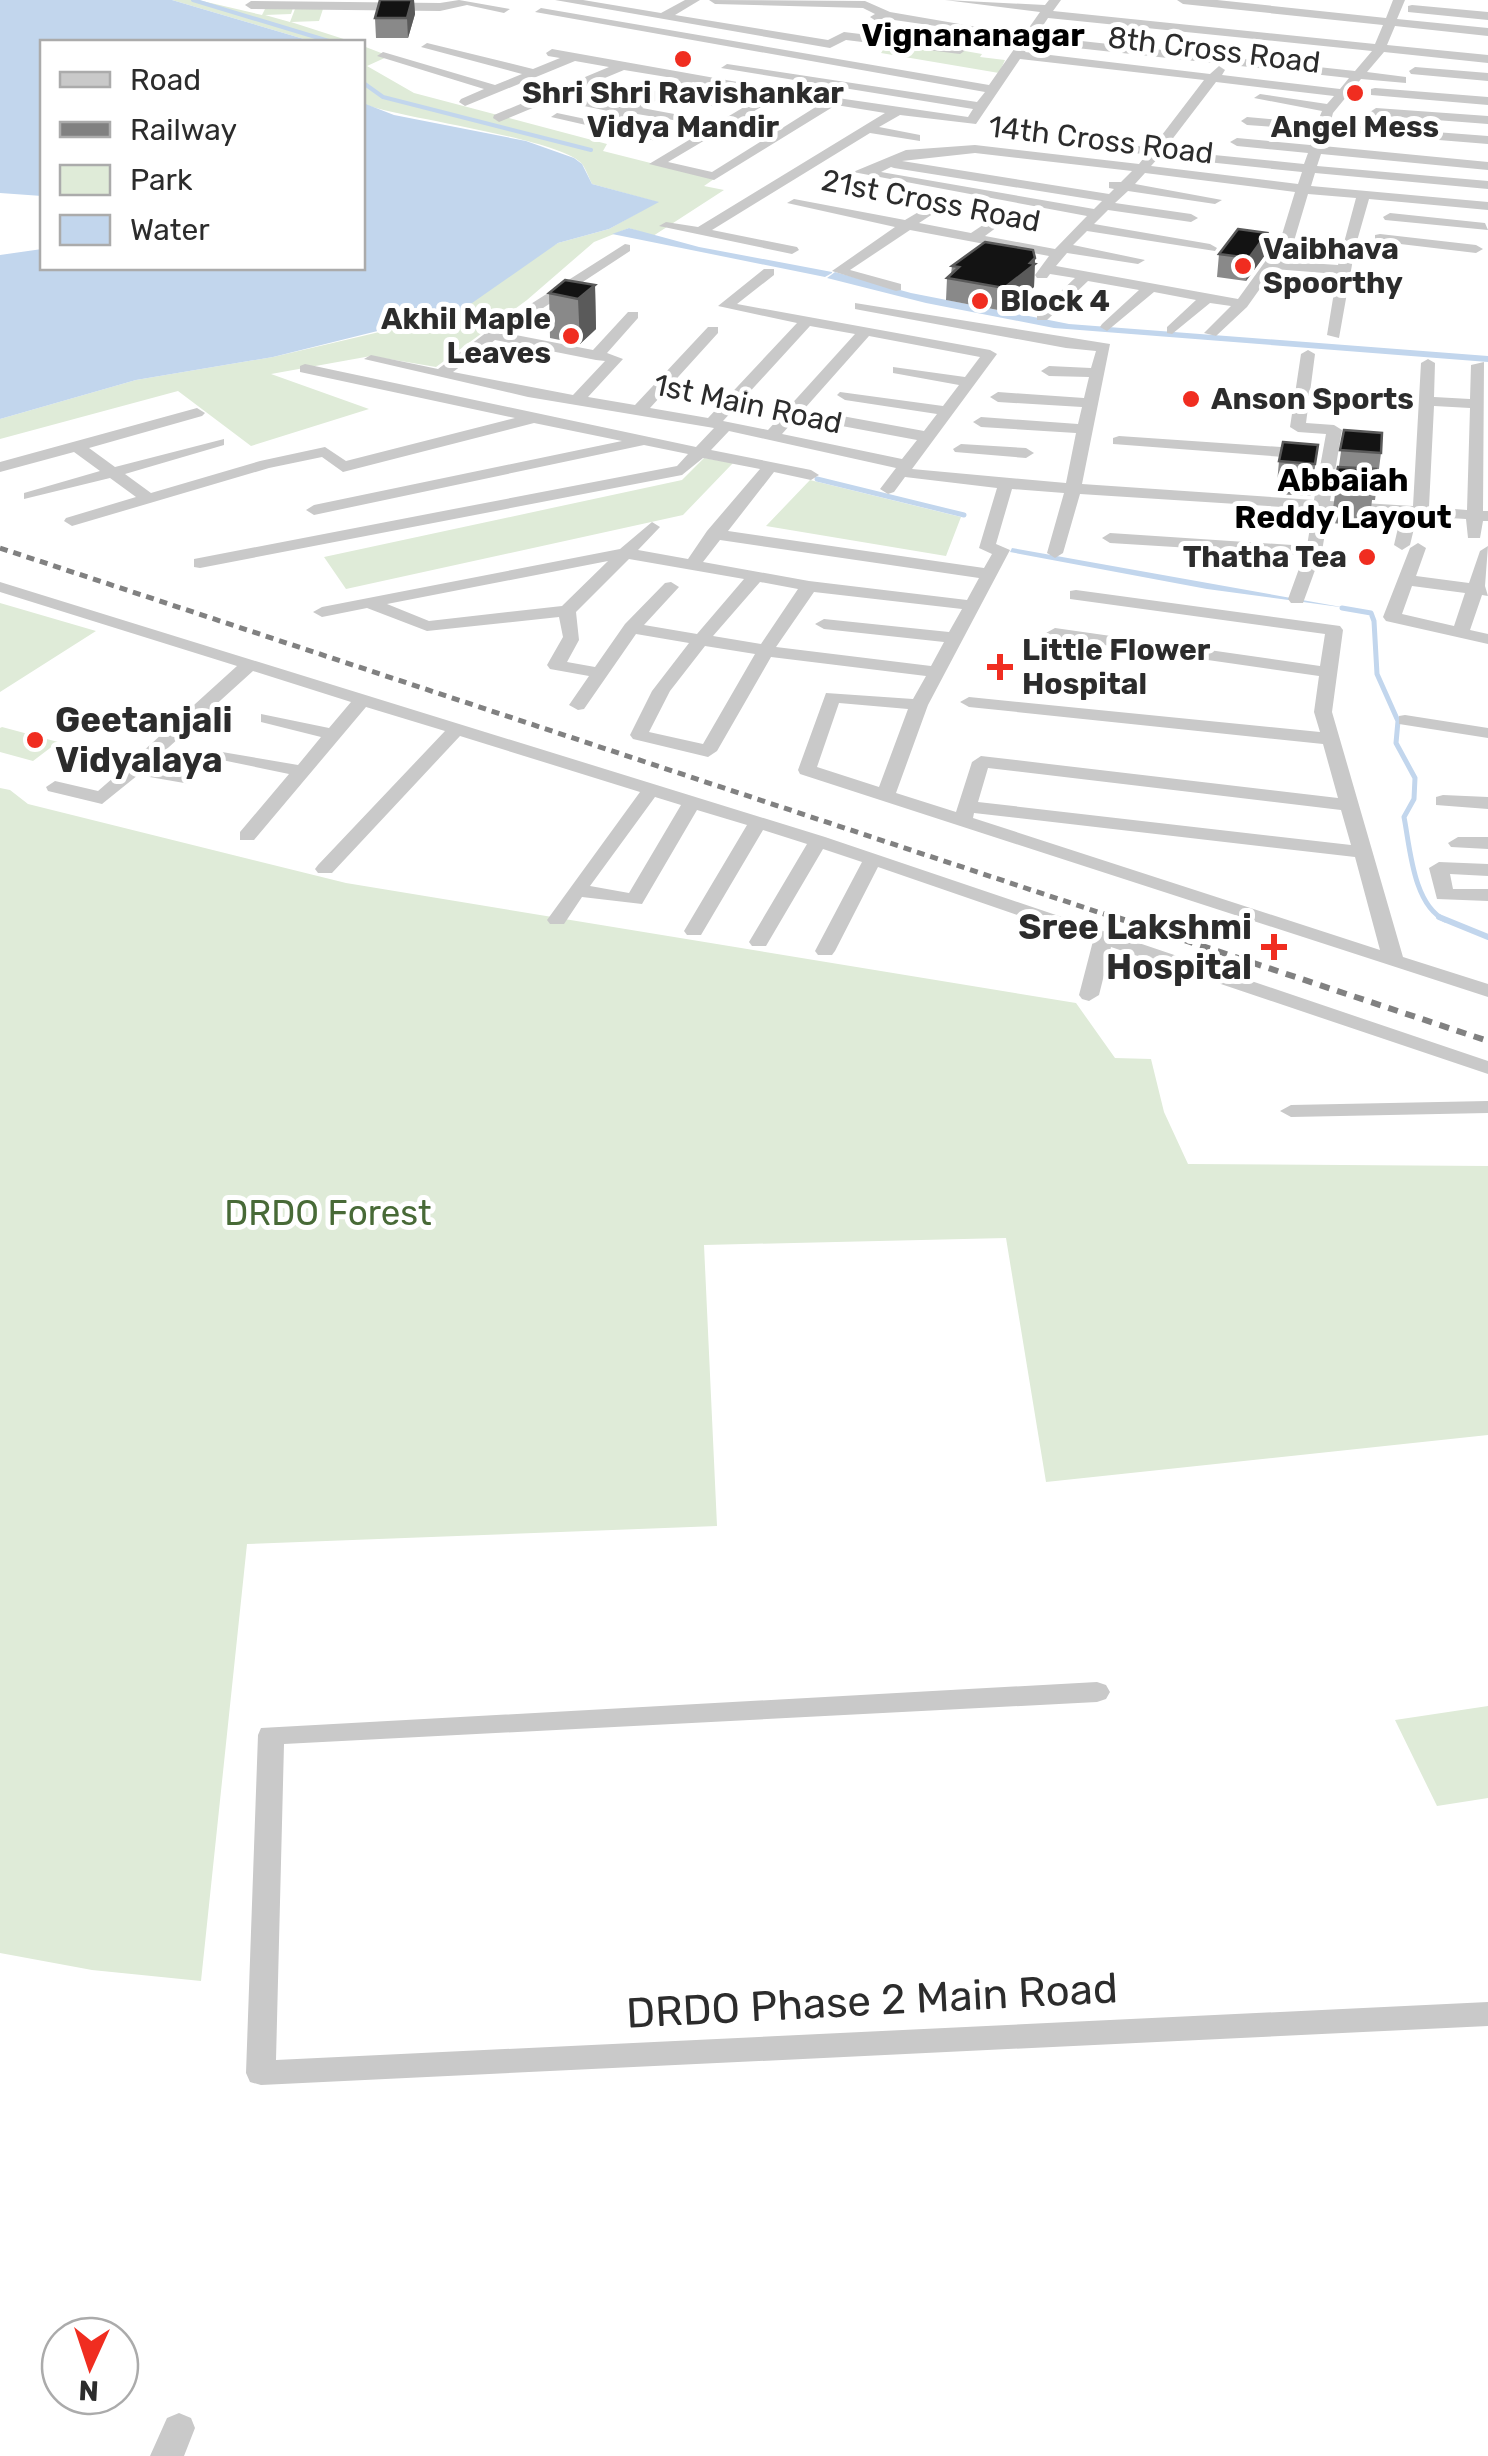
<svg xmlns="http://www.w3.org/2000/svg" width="1488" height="2456" font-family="Rubik,sans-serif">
	<rect width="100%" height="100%" fill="#fff"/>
	<path fill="#dfebd8" d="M172,0H198L262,15L266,7L293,8L291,14L265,15L290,22L295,9H323L319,21L291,22L353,42H314Z
		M891,38L982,54L980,57L1005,60L999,73L881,53Z
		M363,46L389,56L367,66L414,93L607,144L603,151L714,179L704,186L724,190L653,236L629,228L594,242L527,300L436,367L371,356L271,374L369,409L251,446L178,391L0,439V419L136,380L273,357L422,322L558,243L609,229L657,202L592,184C589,178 586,169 582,164C561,139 406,119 366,105L363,103Z
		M704,458L733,463L683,515L346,589L324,557L682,480Z
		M810,480L961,517L946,556L766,526Z
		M0,603L96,631L0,692Z
		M0,728L2,727L58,742L33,761L0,752Z
		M0,788L10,790L28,804L346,883L1076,1003L1115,1058L1151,1059L1164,1112L1188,1164L1488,1166V1435L1046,1482L1006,1238L704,1245L717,1526L247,1544L201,1981L92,1970L0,1953Z
		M1488,1706V1798L1437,1806L1395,1720Z"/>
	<path fill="#c2d6ed" d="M0,0H172L314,42H42V196L0,193Z
		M363,103L394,115L526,141L574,158L582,164L592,184L659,202L609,229L558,243L462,310L273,357L136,380L0,419V255L42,249V268H362Z
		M629,228L699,247L832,272V273L825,277L612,234Z
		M835,272L911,293L1069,324L1488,356V362L1054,328L926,303L827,278Z
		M1012,548L1347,608L1207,589L1010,552Z"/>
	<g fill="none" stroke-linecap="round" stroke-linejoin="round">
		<path stroke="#c2d6ed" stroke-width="4" d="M193,0L332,42
			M362,82L383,97L591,150"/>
		<path stroke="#c2d6ed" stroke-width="5" d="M817,479L964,515
			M1342,608L1371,613L1374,621L1377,674L1398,721L1396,743L1415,778L1414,799L1404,817C1410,847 1413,905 1445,920"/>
		<path stroke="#c2d6ed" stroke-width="6" d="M1439,917L1488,937"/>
		<path fill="#c9c9c9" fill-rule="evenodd" d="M459,0L510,9L504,13L467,5L440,11L251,9L245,5L251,1L440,3Z
			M555,0H583L661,13L685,0H700L675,15L828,40L844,32L958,46L981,30L991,33L960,54L846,40L830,48Z
			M709,0L865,1L890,12L977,27L971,31L887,19L876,21L870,17L875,14L863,8L715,4Z
			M945,0L1045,5L1049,0H1061L1053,11L1375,44L1383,25L1183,4L1177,0H1217L1386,18L1393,0H1405L1397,19L1488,28V36L1395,26L1387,45L1488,55V63L1384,52L1367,72L1406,77V83L1361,79L1333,113L1330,124L1488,136V144L1328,131L1323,146L1488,162V170L1321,154L1317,166L1488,181V189L1315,173L1311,186L1488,202V210L1369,199L1355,248L1339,338L1327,335L1337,274L1274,269L1247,307L1216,336L1204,333L1231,306L1210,303L1172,334L1167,333V327L1196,300L1154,292L1107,331L1100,327L1102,324L1139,290L1088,281L1047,320H1037V314L1075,278L1050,274L1047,278H1037L1035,275L1049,256L910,230L850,270L901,284V290L896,291L832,271L895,227L787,203L794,199L905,220L937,201L944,205L942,208L919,223L971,233L1004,211L1011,215L1009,218L985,236L1055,249L1087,216L853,172L906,150L975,145L1139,164L1146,155L1094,145L1101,141L1152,148L1204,80L1020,59L976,124L900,115L879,127L920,135V141L870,133L712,230L797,247L799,250L792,254L659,226L666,222L698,227L885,113L836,105L714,180L649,164L764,95L693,82L673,92L717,101V107L663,97L642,108L685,116V122L631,113L610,124L661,134L663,137L656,141L551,117L557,113L595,121L613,112L579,105V99L623,107L645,96L620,90V84L656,91L679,79L624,70L499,122L493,118L494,115L609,67L575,61L465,106L459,102L461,99L484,89L377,56L383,52L495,85L522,74L421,47L427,43L533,69L560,58L548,56L546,53L552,49L776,89L968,117L973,109L721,68L727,64L977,102L985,92L535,12L541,8L989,85L1040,12ZM1048,18L1372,51L1355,71L1036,36ZM1031,43L1349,78L1340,89L1222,75L1225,70L1219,66L1210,74L1025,52ZM1216,82L1334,96L1327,104L1260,94L1254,98L1322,111L1317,123L1247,117L1241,121L1247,125L1315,130L1310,145L1237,138L1230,142L1237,146L1308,153L1304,164L1164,150ZM778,97L822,103L712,172L668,162ZM975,153L1132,171L1121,182H1109V188L1114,189L1109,194L902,161ZM1159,157L1302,172L1298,184L1151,166ZM891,167L894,168L1102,201L1094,209L881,172ZM1145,173L1295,192L1280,241L1238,299L1056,266L1067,253L1138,264L1145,260L1073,245L1087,231L1215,251L1217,248L1210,244L1094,224L1108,210L1191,222L1198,218L1191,214L1115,203L1128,191L1215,204L1222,200L1135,184ZM1308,194L1356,198L1338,265L1280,261L1294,241Z
			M1412,5L1488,12V20L1408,12V6Z
			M1415,67L1488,73V81L1411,74L1409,71Z
			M1375,88L1488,97V105L1371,95V89Z
			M1376,108L1488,116V124L1371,115L1370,112Z
			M1390,213L1485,223L1488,230L1385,220L1383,217Z
			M1380,234L1476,245L1483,249L1476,253L1375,241V235Z
			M625,244L630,245V251L505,333L593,350L628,312H638V318L607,353L623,359L588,397L635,405L708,327H718V333L650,408L708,418L797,323L718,306L764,269H774V275L737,304L990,350L997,354L912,469L1066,483L1076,433L981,427L973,422L981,417L1078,424L1082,407L998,402L990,397L998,392L1084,398L1089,377L1049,376L1041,371L1049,366L1091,368L1096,351L1066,348L860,310L855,309V303L1110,344L1082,484L1314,500L1326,434L1298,432L1290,427L1301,354L1308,350L1315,354L1306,423L1334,425L1342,430L1330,501L1413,506L1421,363L1428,359L1435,363L1434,397L1470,399L1471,365L1484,362L1483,511H1488V521H1483L1480,538H1468L1466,519L1417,516L1410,545L1402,550L1394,545L1401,515L1329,510L1322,551L1303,603H1291L1288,599L1304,555L1110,543L1102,538L1110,533L1307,546L1313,509L1080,494L1063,553L1055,558L1047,553L1064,493L1012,489L996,544L1010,550L928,705L896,793L956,812L972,762L981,756L1338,798L1323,744L969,707L960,702L969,697L1320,732L1314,712L1319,676L1055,638L1046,633L1055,628L1320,666L1325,634L1070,599V591L1076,590L1340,626L1343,630L1332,712L1403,957L1488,984V997L800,774L798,770L826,693L913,699L926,676L771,657L717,751L708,757L633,739L630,735L652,691L689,643L636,634L584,709L578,710L569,705L589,676L550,669L547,665L563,637L559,617L427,631L367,608L322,617L313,612L322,607L620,549L652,522L660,527L638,550L688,559L707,531L760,469L703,458L682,475L200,568L194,567V559L677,466L688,454L644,445L314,515L306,510L314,505L622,441L534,423L343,472L322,457L269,468L72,526L64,521L66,518L136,497L110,478L24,499V493L100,471L74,452L0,472V462L197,408L205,413L202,416L89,448L115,467L224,439V445L125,474L151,493L260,461L325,447L346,461L515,418L300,372V366L305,364L696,447L714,428L528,397L364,359L371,355L438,369L487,332ZM810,326L855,334L768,430L723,421ZM869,336L980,357L965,377L893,367V373L959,385L943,406L840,392L837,395L845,400L937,414L924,431L831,414L823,419L831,424L917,440L902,459L782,434ZM495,340L596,360L605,361L573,395L453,372ZM1434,406L1470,408L1467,510L1429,507ZM729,431L896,468L880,489L888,494L894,492L905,477L997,488L979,548L992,554L984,568L728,531L774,472L811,480L819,475L811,470L711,450ZM720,540L979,578L967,600L809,581L703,562ZM629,559L744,579L697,634L644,625L679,587L671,582L665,583L625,624L595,667L567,662L579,640L576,612ZM608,561L562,606L429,621L387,604ZM760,582L798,589L761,644L713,636ZM814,592L962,609L949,632L824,619L815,624L824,629L944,642L931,666L776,647ZM705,646L755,654L703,744L649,732L670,691ZM839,703L908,709L879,787L817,767ZM988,768L1341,810L1351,845L978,802ZM974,813L1355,857L1380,950L973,818Z
			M1119,436L1310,449L1318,454L1310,459L1113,444V438Z
			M961,444L1026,448L1034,453L1026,458L955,452L953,449Z
			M1418,543L1426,548L1416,576L1469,583L1480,551L1488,546L1485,586L1488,596L1482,595L1470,630L1488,634V644L1386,621L1383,617L1410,548ZM1412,586L1465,593L1454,626L1402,614Z
			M0,582L825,837L1488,1061V1074L1111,947L1099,995L1089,1001L1082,999L1079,995L1093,941L878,867L835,951L832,955H818L815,951L862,862L823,849L766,946H752L749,942L807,844L763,830L701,935H687L684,931L747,825L697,810L642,904L582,897L564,924H550L547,920L640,792L460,736L332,873H318L315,869L318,865L445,731L366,707L254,840H240V832L289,774L222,760V752L298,765L321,737L261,722V714L329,728L351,702L253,671L148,766L190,776V784L138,775L102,804L48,791L46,787L55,781L98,791L121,771L58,757V749L130,763L237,666L0,592ZM655,797L681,805L629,893L590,886Z
			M1405,715L1488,728V738L1399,724V716Z
			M1443,795L1488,797V809L1436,805V797Z
			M1458,837H1488V849L1451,847L1448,843Z
			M1439,862L1488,864V876L1450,874L1453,889H1488V901L1437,899L1429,868Z
			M1488,1101V1113L1291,1117L1280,1111L1291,1105Z
			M1097,1682L1106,1685L1110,1692L1106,1699L1097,1702L284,1744L276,2060L1488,2002V2026L261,2085L250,2082L246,2073L258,1735L261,1728Z
			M179,2413L191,2418L195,2428L184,2456H150L167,2418Z"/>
		<path stroke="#818181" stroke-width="5" stroke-dasharray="8 6" stroke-linecap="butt" d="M0,548L1122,920"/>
		<path stroke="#818181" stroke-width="6" stroke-dasharray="10 8" stroke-linecap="butt" d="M1115,917L1488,1041"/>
	</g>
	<path fill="#898989" d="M380,0H414L415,14L408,38H376L375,18Z
		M1219,254L1265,255L1246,281L1217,277Z
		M1035,258L1034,287L1003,311L946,300L947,278L951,274L952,266Z
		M595,285L596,329L580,344L550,338L549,293Z
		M1344,430L1381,453L1375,500H1372L1369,526L1331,523Z
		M1318,445L1311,496L1276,494L1279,461Z"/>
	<path fill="#5a5a5a" d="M412,0H414L415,14L408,38L407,18Z
		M1267,233L1265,255L1246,281L1249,258Z
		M1035,258L1034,287L1003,311L1004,288Z
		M595,285L596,329L580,344L578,299Z"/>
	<path fill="#131313" stroke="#5a5a5a" stroke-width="2.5" d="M380,0H412L407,18H375Z
		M1238,229L1267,233L1249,258L1219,254Z
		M985,242L1033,250L1035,258L1030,263L1035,264L1004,288L947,278L959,267L952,266Z
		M565,280L595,285L578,299L549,293Z
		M1344,430L1382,433L1381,453L1340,450Z
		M1283,442L1318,445L1315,464L1279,461Z
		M1338,467L1376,469L1375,478L1336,475Z"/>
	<g fill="#f02d20" stroke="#fff" stroke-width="4">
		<circle cx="683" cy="59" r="10"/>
		<circle cx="1355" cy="93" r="10"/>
		<circle cx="1243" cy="266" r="10"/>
		<circle cx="980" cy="301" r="10"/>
		<circle cx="571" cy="336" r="10"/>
		<circle cx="1191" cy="399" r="10"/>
		<circle cx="1367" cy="557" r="10"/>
		<path d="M995 652h10v10h10v10h-10v10h-10v-10h-10v-10h10z"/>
		<circle cx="35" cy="740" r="10"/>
		<path d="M1269 932h10v10h10v10h-10v10h-10v-10h-10v-10h10z"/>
	</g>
	<g text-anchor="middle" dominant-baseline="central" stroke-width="10" stroke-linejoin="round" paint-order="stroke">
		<g font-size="30" fill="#2c2c2c" stroke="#fff">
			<text transform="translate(1214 50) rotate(7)">8th Cross Road</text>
			<text transform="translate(1101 140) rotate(7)">14th Cross Road</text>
			<text transform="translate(931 201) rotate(11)">21st Cross Road</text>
			<text transform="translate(748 404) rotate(12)">1st Main Road</text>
		</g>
		<g font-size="30" font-weight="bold" fill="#2c2c2c" stroke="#fff" text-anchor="start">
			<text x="683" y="93" text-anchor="middle">Shri Shri Ravishankar<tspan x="683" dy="34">Vidya Mandir</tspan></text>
			<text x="1355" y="127" text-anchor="middle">Angel Mess</text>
			<text x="1263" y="249">Vaibhava<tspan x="1263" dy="34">Spoorthy</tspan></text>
			<text x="1000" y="301">Block 4</text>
			<text x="551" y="319" text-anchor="end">Akhil Maple<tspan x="551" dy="34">Leaves</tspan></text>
			<text x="1211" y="399">Anson Sports</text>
			<text x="1347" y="557" text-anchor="end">Thatha Tea</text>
			<text x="1022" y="650">Little Flower<tspan x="1022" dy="34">Hospital</tspan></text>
		</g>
		<g font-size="32" font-weight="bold" fill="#000" stroke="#fff">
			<text x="973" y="35">Vignananagar</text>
		</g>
		<g font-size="32" font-weight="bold" fill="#000" stroke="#fff">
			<text x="1343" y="480">Abbaiah<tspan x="1343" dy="37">Reddy Layout</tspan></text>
		</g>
		<g font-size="35" font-weight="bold" fill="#2c2c2c" stroke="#fff" text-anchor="start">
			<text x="55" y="720">Geetanjali<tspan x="55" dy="40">Vidyalaya</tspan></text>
			<text x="1252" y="927" text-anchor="end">Sree Lakshmi<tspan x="1252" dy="40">Hospital</tspan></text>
		</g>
		<g font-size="35" fill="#486a37" stroke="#fff">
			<text x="328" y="1213">DRDO Forest</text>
		</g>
		<g font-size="42" fill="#2c2c2c" stroke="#fff">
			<text transform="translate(872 2001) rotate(-3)">DRDO Phase 2 Main Road</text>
		</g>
	</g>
	<rect x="40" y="40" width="325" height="230" fill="#ffffff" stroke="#ababab" stroke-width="2.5"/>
	<rect x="60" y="72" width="50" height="15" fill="#c9c9c9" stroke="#ababab" stroke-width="2.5"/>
	<text x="130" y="90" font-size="30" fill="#2c2c2c">Road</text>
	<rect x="60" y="122" width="50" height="15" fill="#818181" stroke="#ababab" stroke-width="2.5"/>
	<text x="130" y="140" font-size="30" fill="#2c2c2c">Railway</text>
	<rect x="60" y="165" width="50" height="30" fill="#dfebd8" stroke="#ababab" stroke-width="2.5"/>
	<text x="130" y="190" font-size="30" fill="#2c2c2c">Park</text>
	<rect x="60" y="215" width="50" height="30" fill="#c2d6ed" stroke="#ababab" stroke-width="2.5"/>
	<text x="130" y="240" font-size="30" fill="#2c2c2c">Water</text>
	<g transform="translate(90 2366) rotate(183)"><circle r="48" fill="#ffffff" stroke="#ababab" stroke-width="2.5"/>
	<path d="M0-8L18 38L0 25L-18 38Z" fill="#f02d20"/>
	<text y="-15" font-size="28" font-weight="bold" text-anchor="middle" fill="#2c2c2c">N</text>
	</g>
</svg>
